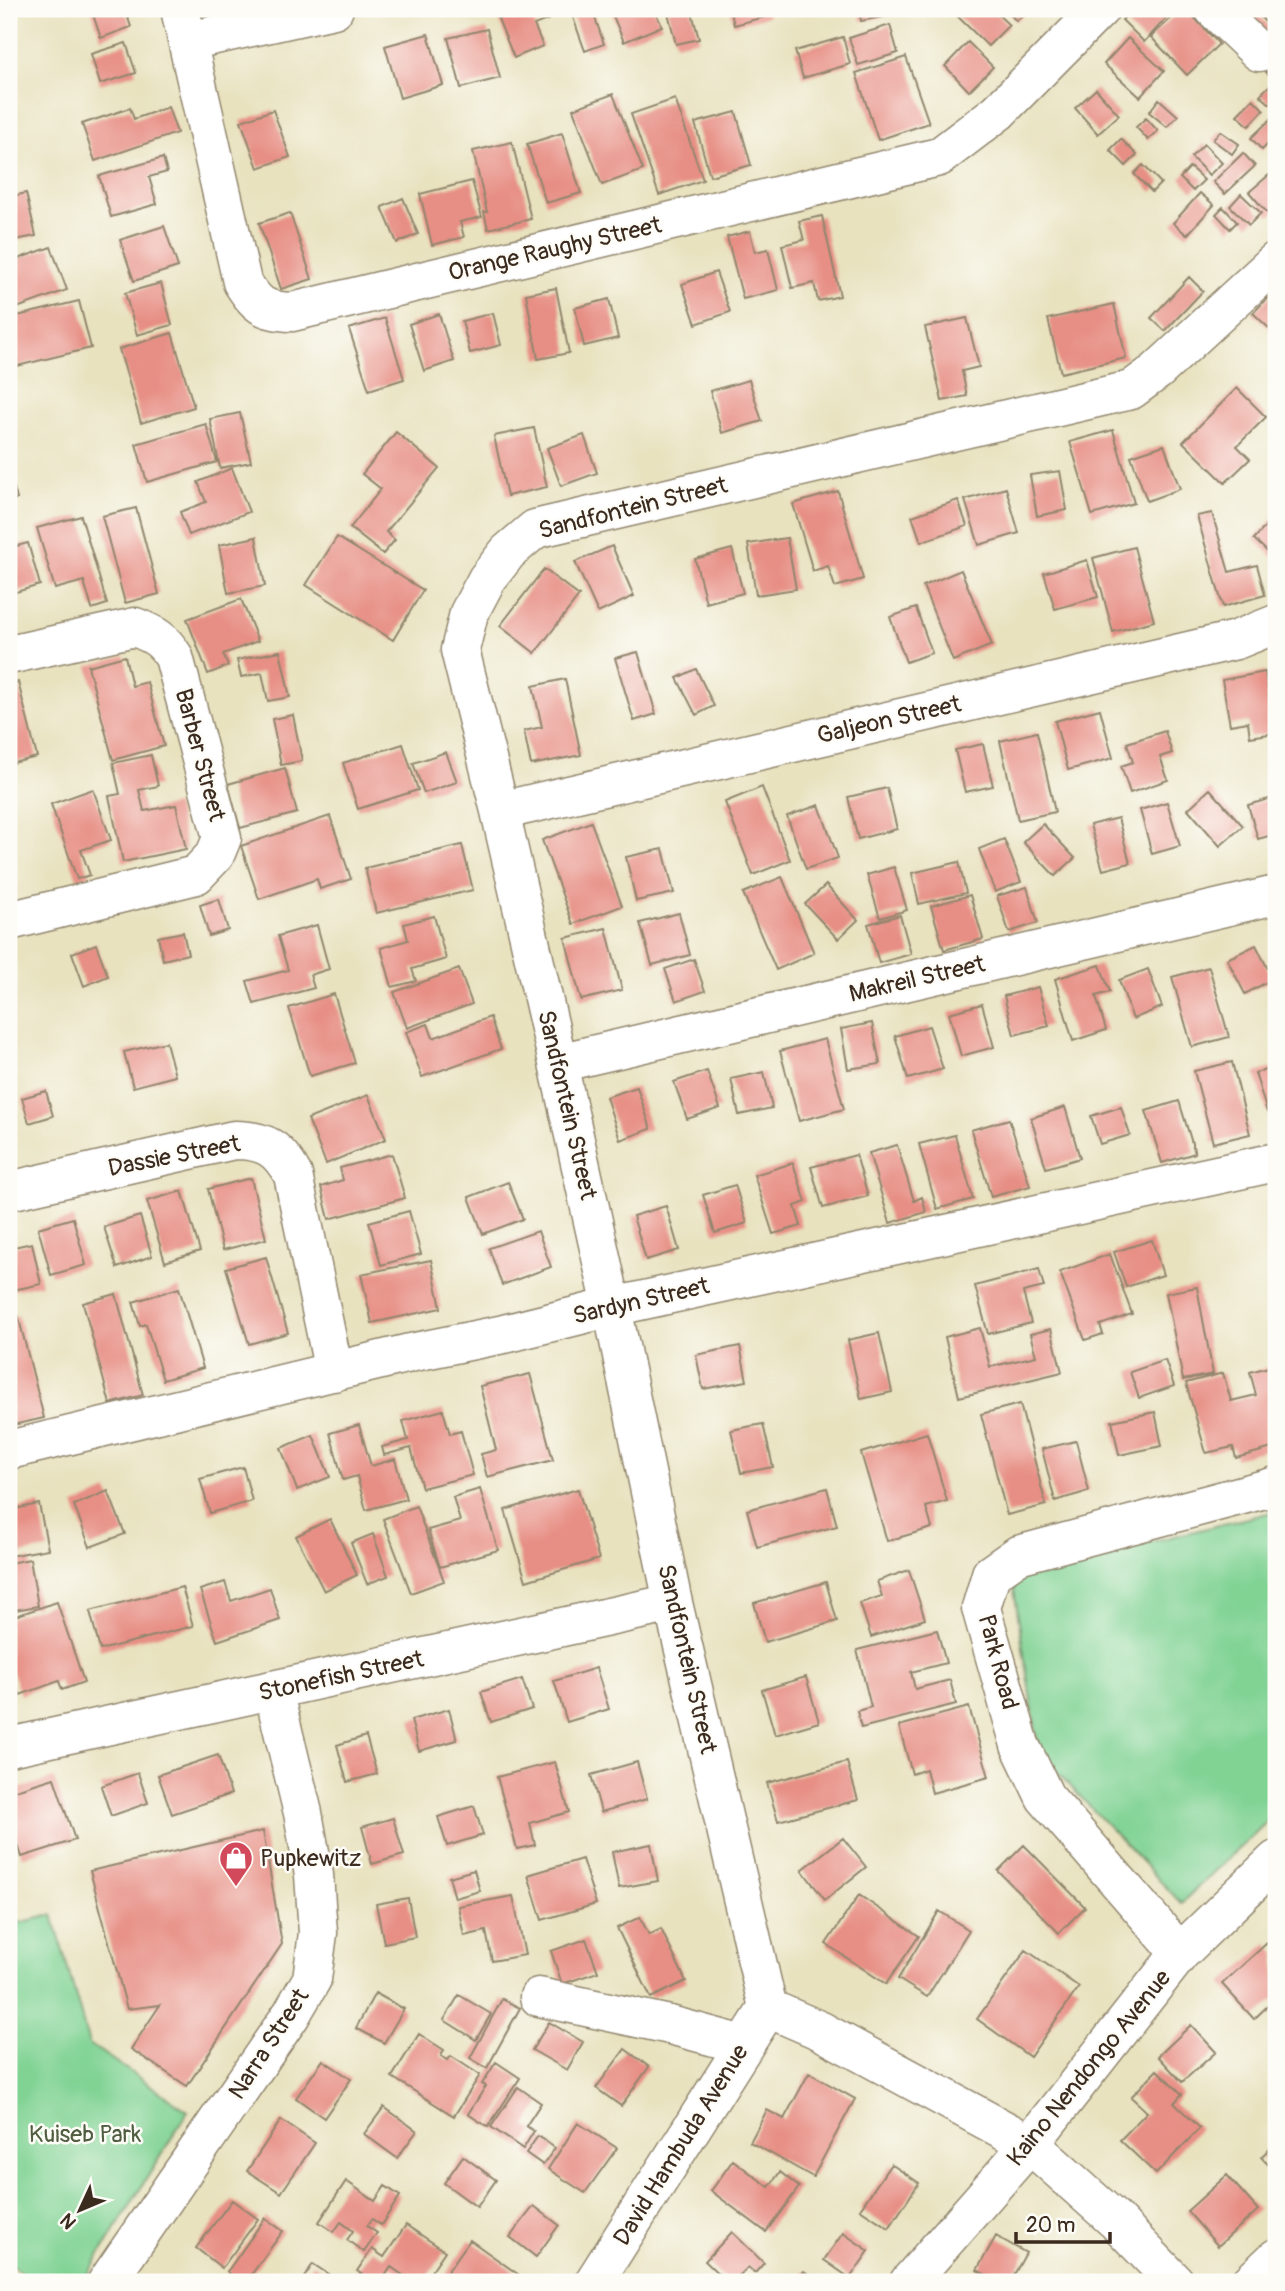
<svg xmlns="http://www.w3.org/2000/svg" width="1285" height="2291" font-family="Pangolin,sans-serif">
	<rect width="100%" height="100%" fill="#fdfcf7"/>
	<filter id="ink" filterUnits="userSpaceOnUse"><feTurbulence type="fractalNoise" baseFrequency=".0143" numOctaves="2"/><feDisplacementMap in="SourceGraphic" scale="14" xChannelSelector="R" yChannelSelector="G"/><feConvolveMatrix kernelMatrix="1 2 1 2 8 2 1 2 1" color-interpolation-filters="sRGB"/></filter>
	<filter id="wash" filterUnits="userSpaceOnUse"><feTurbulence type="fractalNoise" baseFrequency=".00686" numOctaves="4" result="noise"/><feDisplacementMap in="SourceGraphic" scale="28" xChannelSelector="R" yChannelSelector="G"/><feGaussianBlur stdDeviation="1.57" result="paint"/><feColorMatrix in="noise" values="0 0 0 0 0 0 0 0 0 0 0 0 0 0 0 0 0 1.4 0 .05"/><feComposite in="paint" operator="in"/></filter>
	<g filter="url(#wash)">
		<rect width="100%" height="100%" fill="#e8e2bf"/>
		<path fill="#81d394" stroke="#5e7e59" stroke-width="2" d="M1276,1511V1813L1181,1903L1039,1753L1012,1576Z
			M53,1915L89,2044L188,2111L83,2282H35L9,2264V1925Z"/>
		<g id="blocks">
			<path fill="#e78f85" d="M91,9H125L131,27L101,38Z
				M494,9H548L552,18L534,25L543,46L514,58Z
				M570,9H592L604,44L585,51Z
				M610,9H654L662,26L624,42Z
				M667,9H691L699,39L676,44Z
				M730,9H766L768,16L734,25Z
				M859,9H885L887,16L861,21Z
				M950,9H992L1009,25L988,46Z
				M1006,9H1023L1026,13L1016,21Z
				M1132,9H1175L1144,42L1122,20Z
				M1181,9H1186L1219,44L1187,75L1151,37Z
				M1237,9H1253L1273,30L1261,41Z
				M1269,9H1276V22L1267,11Z
				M890,25L898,53L858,65L849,38Z
				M487,29L500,78L461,88L448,38Z
				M428,34L443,85L400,98L385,46Z
				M843,37L850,64L803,78L795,51Z
				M1128,38L1164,71L1140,97L1104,64Z
				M968,42L993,67L969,91L945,66Z
				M126,43L136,73L100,84L91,54Z
				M1276,47V66L1268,74L1259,64Z
				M906,57L929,123L878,140L856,73Z
				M1269,86L1276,93V98L1270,104L1260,95Z
				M1096,89L1119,115L1098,134L1075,108Z
				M613,94L643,170L602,185L573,109Z
				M675,99L703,180L659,195L631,114Z
				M1159,99L1178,116L1167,127L1149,112Z
				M1253,99L1264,110L1249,126L1237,115Z
				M168,107L177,133L95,161L82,124L130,108L134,119Z
				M273,110L290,157L258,168L241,121Z
				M736,112L751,165L710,176L695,123Z
				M1276,114V136L1262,150L1251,138Z
				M1146,118L1158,131L1148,140L1136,127Z
				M1220,131L1239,144L1232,154L1213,140Z
				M562,133L581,193L546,203L527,144Z
				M9,134L16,157L9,159Z
				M1121,139L1137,155L1126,166L1110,150Z
				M512,142L531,219L488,229L484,212H487L473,151Z
				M1204,144L1222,163L1209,175L1191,157Z
				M1243,153L1255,166L1225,194L1213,182Z
				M163,158L167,172L149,177L157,204L111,217L99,176Z
				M1143,165L1161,183L1152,192L1134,174Z
				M1190,167L1204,180L1193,191L1180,178Z
				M1269,175L1276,183V210L1270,216L1249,192Z
				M472,181L482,217L460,222L464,237L432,245L420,194Z
				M26,193L36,236L15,240L9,209V197Z
				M1200,193L1214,205L1187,235L1173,223Z
				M1241,194L1261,213L1249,225L1230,206Z
				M403,198L418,234L397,243L382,207Z
				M1223,207L1237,222L1230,229L1216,214Z
				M290,213L312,279L281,289L259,223Z
				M822,216L840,296L818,301L814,283L792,288L782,245L804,240L799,221Z
				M164,226L178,267L134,281L120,240Z
				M750,231L755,252L768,249L778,290L743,299L727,237Z
				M51,247L67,290L17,308L9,286V262Z
				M716,272L730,312L696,324L682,284Z
				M1189,277L1203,291L1165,331L1151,318Z
				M161,283L172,325L137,335L125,293Z
				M556,288L569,353L538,359L526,294Z
				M1276,289V335L1253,313Z
				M609,299L618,338L584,346L575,308Z
				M79,301L91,348L9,368V318Z
				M1114,304L1126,358L1061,373L1048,319Z
				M493,313L501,345L470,353L462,321Z
				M439,314L454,361L424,371L409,324Z
				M385,318L404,379L369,390L349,329Z
				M967,318L979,367L962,371L967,396L942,401L925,327Z
				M172,333L194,407L141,423L119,349Z
				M749,380L762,421L722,433L710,391Z
				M1237,388L1266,417L1237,446L1250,459L1225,483L1183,442Z
				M240,413L251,462L220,468L210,419Z
				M206,424L217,462L147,482L136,444Z
				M534,428L547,487L507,496L494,436Z
				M1113,430L1134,503L1092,515L1070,442Z
				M396,432L439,468L386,532L395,540L383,554L350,528L381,489L362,474Z
				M584,435L597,473L561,486L547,448Z
				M1164,445L1180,489L1147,501L1131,456Z
				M232,468L249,512L189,535L180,512L206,502L198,482Z
				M9,469L17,499L9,501Z
				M1060,471L1067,510L1037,516L1030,475Z
				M1006,488L1019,533L979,545L965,500Z
				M838,491L863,579L835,587L828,566L813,571L793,504Z
				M958,500L967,526L921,542L912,516Z
				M136,508L159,594L125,603L102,516Z
				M1212,513L1229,572L1257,565L1265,595L1223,607L1197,516Z
				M1276,515V560L1254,539Z
				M81,516L107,604L92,609L84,581L55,589L37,528Z
				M256,537L265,586L228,593L219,545Z
				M337,537L423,590L393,640L306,585Z
				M787,538L796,589L756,595L748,544Z
				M28,543L40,585L9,594V548Z
				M612,546L634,596L598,613L575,562Z
				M1134,547L1154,621L1113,632L1093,558Z
				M732,549L743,593L706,603L695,559Z
				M1087,560L1098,597L1055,609L1044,573Z
				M544,569L579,596L535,653L500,626Z
				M961,570L992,645L953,661L923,586Z
				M241,599L258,641L223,654L228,666L208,674L187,619Z
				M916,608L932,653L906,662L890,617Z
				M280,651L290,697L268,701L262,673L241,677L237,660Z
				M638,652L656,714L634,721L615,658Z
				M125,656L132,686L147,682L164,746L113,760L88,666Z
				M696,669L714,706L696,715L677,678Z
				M1265,672L1275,733L1250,737L1248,722L1230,725L1222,680Z
				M565,679L581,755L531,765L524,731L542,727L533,686Z
				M18,682L37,757L9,764V685Z
				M1100,709L1113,758L1068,770L1055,721Z
				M293,715L302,761L281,765L272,719Z
				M1165,731L1172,753L1160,757L1168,780L1130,793L1121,766L1133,762L1127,743Z
				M1037,732L1055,812L1018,820L1000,741Z
				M403,744L418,790L358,809L343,763Z
				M983,744L993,786L965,792L955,750Z
				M446,752L457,782L424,793L413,763Z
				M151,755L158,786L139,790L144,811L176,805L186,849L123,862L109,796L120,794L113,763Z
				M285,768L297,813L240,828L228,784Z
				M762,787L790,860L753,875L725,802Z
				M887,788L897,829L858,839L848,797Z
				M93,789L111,840L81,850L90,875L77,879L51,804Z
				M1210,789L1243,826L1220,846L1188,809Z
				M1276,797V834L1258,839L1248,805Z
				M1167,802L1180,846L1152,854L1140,810Z
				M819,805L838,858L806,869L787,816Z
				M330,816L351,879L320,889L317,879L259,899L241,846Z
				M1118,818L1130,863L1103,870L1090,825Z
				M591,822L622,906L573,924L542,840Z
				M1043,824L1075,858L1055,876L1023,842Z
				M1004,839L1021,882L995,892L979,849Z
				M462,845L473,890L376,913L365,868Z
				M663,849L674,893L636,901L626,857Z
				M959,862L966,893L919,904L912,873Z
				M894,867L907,910L880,918L867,875Z
				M782,877L814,953L776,970L743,893Z
				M826,885L858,920L838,939L805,904Z
				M1027,887L1038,923L1009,932L997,896Z
				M970,895L983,939L944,950L931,906Z
				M219,899L228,930L209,936L200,905Z
				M679,913L690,955L652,965L640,923Z
				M900,915L911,954L879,963L868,924Z
				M434,916L446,959L412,969L416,981L392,987L381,948L408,940L404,924Z
				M317,925L329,969L310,975L314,988L254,1004L247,981L288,970L278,936Z
				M606,928L622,990L581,1000L565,938Z
				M183,932L188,954L163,960L158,937Z
				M96,944L108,976L84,986L72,953Z
				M1256,945L1273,979L1245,994L1227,959Z
				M694,959L705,991L676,1001L665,969Z
				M1100,965L1110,992L1096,996L1106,1030L1073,1041L1055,979Z
				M1209,967L1229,1037L1192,1047L1172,977Z
				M459,969L472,1004L407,1028L394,992Z
				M1148,969L1162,1007L1133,1019L1119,980Z
				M1038,987L1049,1026L1014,1035L1004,996Z
				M334,994L355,1063L310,1076L289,1008Z
				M982,1004L994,1047L961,1056L949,1013Z
				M490,1017L501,1049L422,1077L406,1032L428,1024L433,1038Z
				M872,1023L880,1064L848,1069L841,1029Z
				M929,1026L943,1069L908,1079L895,1036Z
				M825,1039L844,1109L799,1121L780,1051Z
				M166,1042L175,1076L133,1087L124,1052Z
				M1232,1062L1250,1134L1213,1143L1194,1071Z
				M1276,1067V1109L1267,1112L1255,1073Z
				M707,1071L720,1108L687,1119L674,1082Z
				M764,1072L772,1108L739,1115L731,1079Z
				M637,1087L651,1129L620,1140L606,1097Z
				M46,1091L53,1116L29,1123L22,1098Z
				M368,1095L386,1139L326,1164L308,1119Z
				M1179,1101L1195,1153L1162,1163L1146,1111Z
				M1065,1107L1080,1158L1046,1168L1031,1118Z
				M1121,1107L1130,1135L1100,1144L1091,1116Z
				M1009,1119L1030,1186L991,1197L971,1130Z
				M955,1135L973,1199L937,1209L919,1144Z
				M897,1145L914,1201L922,1197L926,1212L890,1223L869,1153Z
				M392,1154L405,1198L329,1219L321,1187L343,1180L340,1168Z
				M856,1155L868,1196L823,1208L811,1167Z
				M793,1163L806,1202L795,1206L801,1226L773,1234L754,1175Z
				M251,1178L266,1239L223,1250L208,1189Z
				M508,1182L523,1219L483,1234L469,1197Z
				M735,1185L747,1223L715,1233L703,1195Z
				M182,1191L200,1251L165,1262L147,1201Z
				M666,1206L679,1250L646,1260L633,1216Z
				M409,1211L421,1254L381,1265L369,1222Z
				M140,1216L152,1256L117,1268L104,1227Z
				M73,1218L86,1265L51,1275L38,1228Z
				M538,1231L551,1267L502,1285L489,1248Z
				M1152,1240L1163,1275L1126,1287L1114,1252Z
				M32,1243L41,1284L9,1291V1248Z
				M1110,1254L1132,1314L1100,1325L1103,1334L1085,1340L1060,1272Z
				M266,1257L288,1333L249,1344L226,1268Z
				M431,1260L441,1308L372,1323L361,1274Z
				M1039,1269L1044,1287L1023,1292L1031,1323L988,1334L975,1286Z
				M1197,1287L1213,1374L1183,1380L1166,1293Z
				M179,1288L203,1368L163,1380L146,1324L140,1326L133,1302Z
				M116,1294L143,1395L110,1404L83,1303Z
				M18,1315L44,1418L13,1425L9,1407V1318Z
				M980,1328L990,1367L1036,1356L1030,1334L1051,1329L1062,1372L959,1397L945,1337Z
				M879,1333L892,1392L861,1399L848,1340Z
				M740,1346L747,1381L703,1389L696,1355Z
				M1165,1360L1174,1386L1139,1398L1130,1372Z
				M1276,1365V1447L1236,1458L1233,1447L1206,1453L1186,1383L1223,1373L1231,1401L1256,1395L1250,1372Z
				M530,1374L553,1460L487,1477L481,1454L496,1450L480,1386Z
				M1020,1404L1046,1505L1007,1515L981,1414Z
				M443,1410L450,1434L461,1431L473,1475L422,1488L411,1448L384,1455L382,1447L408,1440L403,1421Z
				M1155,1412L1162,1446L1119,1455L1112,1421Z
				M763,1424L773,1467L741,1473L731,1430Z
				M359,1425L371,1466L395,1459L406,1499L366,1510L357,1476L343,1480L330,1433Z
				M927,1433L947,1501L926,1507L932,1528L887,1541L861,1453Z
				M313,1435L330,1477L297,1490L281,1448Z
				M1076,1441L1089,1491L1055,1501L1042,1449Z
				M243,1467L252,1501L210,1513L200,1479Z
				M827,1488L837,1526L757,1547L747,1510Z
				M480,1489L498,1550L440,1567L428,1530L460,1521L453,1497Z
				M578,1489L599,1559L526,1581L505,1510Z
				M108,1491L125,1534L90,1547L74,1505Z
				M39,1504L48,1549L9,1556V1510Z
				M416,1506L444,1581L411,1593L383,1519Z
				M330,1519L357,1575L324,1591L296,1536Z
				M373,1534L388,1576L367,1584L351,1543Z
				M30,1559L38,1606L9,1611V1563Z
				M909,1570L925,1619L871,1637L860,1603L882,1596L877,1581Z
				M225,1582L231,1601L270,1588L280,1620L217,1641L200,1590Z
				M826,1582L837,1621L765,1642L754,1603Z
				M182,1587L193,1626L100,1650L90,1611Z
				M57,1602L84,1682L62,1690L59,1681L20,1695L9,1662V1618Z
				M937,1630L946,1663L911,1672L915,1689L950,1680L956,1704L861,1728L857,1711L871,1707L857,1650Z
				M596,1668L609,1709L567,1722L554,1681Z
				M806,1677L819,1722L775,1735L762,1690Z
				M522,1679L532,1709L491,1722L481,1692Z
				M969,1707L989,1777L932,1793L926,1769L912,1774L899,1726Z
				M449,1709L457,1740L419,1751L411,1720Z
				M366,1736L377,1774L347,1782L337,1745Z
				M218,1755L231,1794L172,1814L158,1775Z
				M555,1762L569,1812L530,1823L535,1845L517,1849L497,1777Z
				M637,1762L647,1799L601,1812L591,1775Z
				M847,1762L858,1800L778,1821L767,1783Z
				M138,1773L148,1803L111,1816L101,1786Z
				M54,1778L75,1840L22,1857L9,1816V1792Z
				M474,1806L483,1835L447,1846L438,1817Z
				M393,1818L404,1855L372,1864L362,1827Z
				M263,1831L282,1944L187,2086L131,2049L160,2005L127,2009L90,1871Z
				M843,1838L866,1867L825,1900L802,1870Z
				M651,1844L658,1881L619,1888L612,1852Z
				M1024,1845L1085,1907L1059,1933L998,1871Z
				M582,1859L596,1904L542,1920L528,1875Z
				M474,1870L480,1891L455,1898L449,1877Z
				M859,1895L919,1936L886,1984L826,1944Z
				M513,1896L525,1955L492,1961L486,1931L464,1936L458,1906Z
				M408,1898L415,1937L384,1943L376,1904Z
				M939,1911L969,1930L927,1997L898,1979Z
				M640,1917L649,1935L661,1929L686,1981L651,1998L617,1928Z
				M586,1939L598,1972L562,1984L551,1951Z
				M1267,1943L1276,1953V1998L1254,2019L1222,1984Z
				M1026,1950L1079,1987L1030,2057L977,2019Z
				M375,1993L404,2009L384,2043L356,2028Z
				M459,1995L491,2014L476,2040L444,2020Z
				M502,1999L520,2008L487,2068L470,2058Z
				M549,2022L583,2042L567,2070L532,2050Z
				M1191,2025L1216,2052L1182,2082L1158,2056Z
				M419,2034L444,2050L441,2056L448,2060L451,2056L480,2075L454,2116L392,2077Z
				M625,2049L649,2067L621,2106L596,2088Z
				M323,2060L351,2079L324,2118L296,2098Z
				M496,2062L520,2078L488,2127L468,2114L486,2086L482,2084Z
				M1157,2070L1182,2094L1174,2103L1200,2128L1156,2174L1120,2140L1147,2112L1131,2097Z
				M809,2073L855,2099L813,2177L750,2142L767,2110L784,2119Z
				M518,2087L541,2103L526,2126L534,2131L523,2149L491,2127Z
				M384,2107L417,2131L397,2158L364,2134Z
				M281,2120L315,2143L281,2193L247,2171Z
				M578,2123L617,2148L585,2193L548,2169Z
				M538,2136L555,2148L543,2165L526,2153Z
				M1276,2142V2173L1261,2157Z
				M463,2156L496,2180L477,2207L444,2183Z
				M733,2160L769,2187L780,2172L799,2187L766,2232L711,2191Z
				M891,2164L919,2183L889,2228L860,2209Z
				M1227,2175L1258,2210L1218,2246L1187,2211Z
				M346,2181L375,2201L385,2186L400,2196L381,2225L372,2219L367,2226L377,2233L364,2252L347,2240L353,2231L341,2222L334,2232L319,2222Z
				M232,2200L258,2219L222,2268L196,2248Z
				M534,2206L559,2225L536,2257L510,2237Z
				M265,2218L283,2231L246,2282H242L227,2272Z
				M406,2225L445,2251L424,2282H413L391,2267L381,2282H373L357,2271L372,2249L384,2257Z
				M732,2232L764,2263L755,2273L748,2267L733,2282H727L705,2261Z
				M843,2233L869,2251L850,2278L824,2260Z
				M996,2236L1026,2253L1010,2282H999L977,2270Z
				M470,2240L529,2282H440Z
				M313,2264L334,2278L331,2282H301Z
				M804,2271L819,2282H795Z"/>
		</g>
	</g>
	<g filter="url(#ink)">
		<use href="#blocks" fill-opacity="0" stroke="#92866e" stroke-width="2"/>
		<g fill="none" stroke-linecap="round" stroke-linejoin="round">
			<g stroke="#92866e" stroke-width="41">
				<path id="minor" d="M180,9L242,282C257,305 263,311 292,312L939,157L998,112L1100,9
					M1214,9L1259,52
					M188,41L334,9
					M9,655L135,627C155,635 163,639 174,657L222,838L215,855L196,875L9,921
					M500,811L1236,640L1276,624
					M558,1063L1276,895
					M9,1191L234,1140C265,1140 278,1148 293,1175L334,1372
					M9,1450L410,1353L504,1334L612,1307L1276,1162
					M9,1747L673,1603
					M1180,1953L1045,1797L1020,1745L981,1608L991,1574L1018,1555L1276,1486
					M539,1997L670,2025L744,2045
					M768,2008L673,1603L612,1307L558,1063L500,811L460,650L469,613L487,579L508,552L535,529L1131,390L1157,371L1276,261
					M768,2008L821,2031L1030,2144L1116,2221L1175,2282
					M107,2282L291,2015L312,1979L318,1933L314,1875L303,1813L273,1690
					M594,2282L768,2008
					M909,2282L1030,2144L1180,1953L1276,1860
					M1251,2282L1276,2258"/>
			</g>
			<use href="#minor" stroke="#fff" stroke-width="38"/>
		</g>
	</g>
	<defs>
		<g id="shop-pin" transform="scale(1.75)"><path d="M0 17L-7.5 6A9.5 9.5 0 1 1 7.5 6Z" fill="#d1495b" stroke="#fdfcf7"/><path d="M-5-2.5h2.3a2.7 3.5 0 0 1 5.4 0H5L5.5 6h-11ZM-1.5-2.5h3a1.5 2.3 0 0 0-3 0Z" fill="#fff"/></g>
	</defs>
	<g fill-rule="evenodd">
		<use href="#shop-pin" x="236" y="1858"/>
	</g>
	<g text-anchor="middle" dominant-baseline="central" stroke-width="5" stroke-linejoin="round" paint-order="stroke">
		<g font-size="24" fill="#3b2a1e" stroke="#fdfcf7">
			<text transform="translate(555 249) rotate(-13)">Orange Raughy Street</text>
			<text transform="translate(633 508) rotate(-14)">Sandfontein Street</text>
			<text transform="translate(889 720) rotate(-13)">Galjeon Street</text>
			<text transform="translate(200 755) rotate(75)">Barber Street</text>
			<text transform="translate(917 979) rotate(-13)">Makreil Street</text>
			<text transform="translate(567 1105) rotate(77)">Sandfontein Street</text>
			<text transform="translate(174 1156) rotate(-11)">Dassie Street</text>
			<text transform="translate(641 1301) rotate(-13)">Sardyn Street</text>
			<text transform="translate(687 1659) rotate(77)">Sandfontein Street</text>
			<text transform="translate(998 1662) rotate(75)">Park Road</text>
			<text transform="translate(341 1676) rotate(-12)">Stonefish Street</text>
			<text transform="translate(269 2044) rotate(-57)">Narra Street</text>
			<text transform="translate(1089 2068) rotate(-51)">Kaino Nendongo Avenue</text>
			<text transform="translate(681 2145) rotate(-58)">David Hambuda Avenue</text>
		</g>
		<g font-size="24" fill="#3b2a1e" stroke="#fdfcf7" text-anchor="start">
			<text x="260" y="1858">Pupkewitz</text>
		</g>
		<g font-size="24" fill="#505d41" stroke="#fdfcf7">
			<text x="85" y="2134">Kuiseb Park</text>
		</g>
	</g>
	<rect width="1285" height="2291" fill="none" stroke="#fdfcf7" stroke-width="35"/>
	<g transform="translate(80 2210) rotate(226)" stroke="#fdfcf7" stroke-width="5" paint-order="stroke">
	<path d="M0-5L12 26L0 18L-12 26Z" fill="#3b2a1e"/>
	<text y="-10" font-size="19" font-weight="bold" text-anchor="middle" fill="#3b2a1e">N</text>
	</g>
	<path d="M1016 2232v10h94v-10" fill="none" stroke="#3b2a1e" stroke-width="3.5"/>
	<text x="1026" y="2232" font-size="21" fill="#3b2a1e" stroke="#fdfcf7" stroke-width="5" paint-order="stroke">20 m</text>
</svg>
